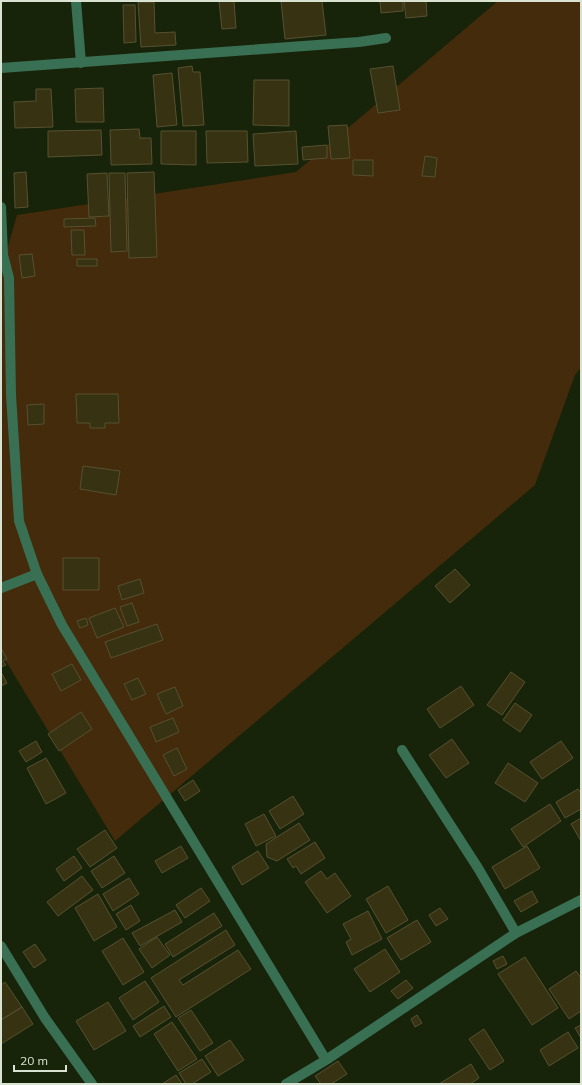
<svg xmlns="http://www.w3.org/2000/svg" width="582" height="1085" font-family="Mulish,sans-serif">
	<rect width="100%" height="100%" fill="#182409"/>
	<path fill="#442b0b" d="M498,1H581V367L575,375L535,485L115,841L1,653V271L17,215L296,172Z"/>
	<path fill="#373212" stroke="#565131" d="M219,1H234L236,28L222,29Z
		M281,1H322L326,35L285,39Z
		M380,1H403V11L381,13Z
		M404,1H426L427,16L406,18Z
		M138,2H154L155,33L175,32L176,45L141,47Z
		M123,5H135L136,42L124,43Z
		M192,66L193,72H200L204,125L183,126L178,68Z
		M393,66L400,110L378,113L370,69Z
		M172,73L177,125L157,127L153,75Z
		M254,80H289V126L253,125Z
		M103,88L104,122H76L75,89Z
		M36,89H51L53,127L15,128L14,102L36,101Z
		M347,125L350,158L331,159L328,126Z
		M139,129L140,138H151L152,164L111,165L110,130Z
		M101,130L102,155L48,157V131Z
		M161,131H196V165L161,164Z
		M206,131H247L248,162L207,163Z
		M296,131L298,164L255,166L253,134Z
		M327,145V158L303,160L302,147Z
		M425,156L437,158L435,177L422,176Z
		M353,160H373V176L353,175Z
		M26,172L28,207L15,208L14,173Z
		M154,172L157,257L129,258L127,173Z
		M107,173L109,216L89,217L87,174Z
		M109,173H125L127,251L111,252Z
		M95,218L96,226L64,227V219Z
		M71,230H84L85,255H72Z
		M32,254L35,276L22,278L19,255Z
		M77,259H97V266H77Z
		M76,394H118L119,423H105V428H90V423H77Z
		M44,404V424L28,425L27,405Z
		M83,466L120,471L116,495L80,489Z
		M63,558H99V590H63Z
		M455,569L470,585L450,603L435,586Z
		M140,579L144,593L122,600L118,586Z
		M132,603L139,622L127,626L120,607Z
		M115,608L124,627L97,638L89,618Z
		M86,618L88,625L80,628L77,621Z
		M157,624L163,640L111,658L105,642Z
		M1,648L7,659L3,661L6,665L1,667Z
		M72,664L81,680L61,691L52,674Z
		M1,672L7,683L1,686Z
		M511,672L525,682L502,715L487,705Z
		M138,678L146,694L132,700L124,684Z
		M461,686L474,705L440,728L427,709Z
		M175,687L183,706L166,714L157,694Z
		M515,703L532,715L520,732L503,720Z
		M81,712L92,729L59,751L48,734Z
		M173,718L179,732L156,742L150,727Z
		M452,739L469,763L446,778L429,755Z
		M36,741L42,752L26,762L19,751Z
		M561,741L573,758L542,779L530,762Z
		M177,748L187,769L174,776L163,755Z
		M46,758L66,793L46,804L27,768Z
		M508,763L538,783L525,802L495,783Z
		M193,780L200,791L185,801L178,790Z
		M578,789L581,793V809L565,818L556,802Z
		M293,796L304,814L280,829L269,811Z
		M550,804L561,821L523,847L511,829Z
		M264,814L276,836L256,846L245,824Z
		M581,818V841L571,824Z
		M299,823L310,840L277,861L267,857L266,844Z
		M105,830L117,848L90,867L77,849Z
		M315,842L325,858L301,874L296,866L293,868L287,859Z
		M181,846L188,858L162,873L155,861Z
		M527,846L540,868L505,889L492,867Z
		M258,851L269,868L242,885L232,867Z
		M74,856L82,868L64,881L56,869Z
		M114,856L125,873L102,888L91,871Z
		M321,871L327,879L335,873L351,896L327,913L305,882Z
		M82,876L93,890L58,916L47,902Z
		M129,878L139,894L113,911L103,894Z
		M388,886L408,920L386,933L366,899Z
		M201,888L210,901L185,918L176,905Z
		M532,891L538,902L521,912L514,901Z
		M98,894L117,927L94,941L75,908Z
		M131,905L140,921L126,930L116,914Z
		M440,908L448,919L436,926L429,915Z
		M175,910L182,922L140,946L132,933Z
		M368,911L382,939L352,955L346,942L351,939L343,924Z
		M214,913L222,926L173,957L165,944Z
		M417,920L431,942L401,960L387,938Z
		M226,930L235,945L179,980L183,985L238,950L251,969L176,1017L151,978Z
		M157,937L170,955L152,968L139,949Z
		M123,938L144,972L123,985L102,951Z
		M35,944L46,960L34,968L23,952Z
		M385,949L400,972L370,992L354,969Z
		M503,956L507,964L497,969L493,961Z
		M525,957L558,1008L532,1025L498,974Z
		M576,971L581,978V1011L569,1019L549,989Z
		M406,980L413,988L398,999L391,991Z
		M145,981L159,1002L133,1020L119,998Z
		M5,982L22,1007L1,1020V985Z
		M108,1002L126,1031L94,1050L76,1021Z
		M164,1006L171,1017L140,1037L133,1026Z
		M22,1007L33,1024L1,1044V1020Z
		M191,1010L213,1043L200,1051L178,1018Z
		M417,1015L422,1023L415,1027L411,1019Z
		M172,1022L197,1059L178,1071L154,1034Z
		M581,1025V1038L575,1028Z
		M484,1029L504,1061L490,1070L469,1039Z
		M568,1032L578,1048L549,1066L540,1050Z
		M230,1040L244,1060L218,1076L205,1056Z
		M202,1059L211,1072L192,1084H186L179,1073Z
		M338,1061L347,1074L331,1084H321L315,1076Z
		M471,1064L479,1078L470,1084H439Z
		M176,1075L182,1084H162Z"/>
	<g fill="none" stroke-linecap="round" stroke-linejoin="round">
		<path stroke="#396f53" stroke-width="10" d="M76,1L81,63
			M1,68L359,42L386,38
			M1,207L3,255L9,278L11,395L19,521L37,574L62,625L326,1060
			M1,588L37,574
			M402,750L478,868L516,933
			M1,946L45,1018L92,1084
			M286,1084L326,1060L516,933L581,900"/>
	</g>
	<rect width="582" height="1085" fill="none" stroke="#dae2d2" stroke-width="4"/>
	<path d="M14 1065v6h52v-6" fill="none" stroke="#dae2d2" stroke-width="2"/>
	<text x="20" y="1065" font-size="12" fill="#dae2d2" stroke="#182409" stroke-width="3" paint-order="stroke">20 m</text>
</svg>
